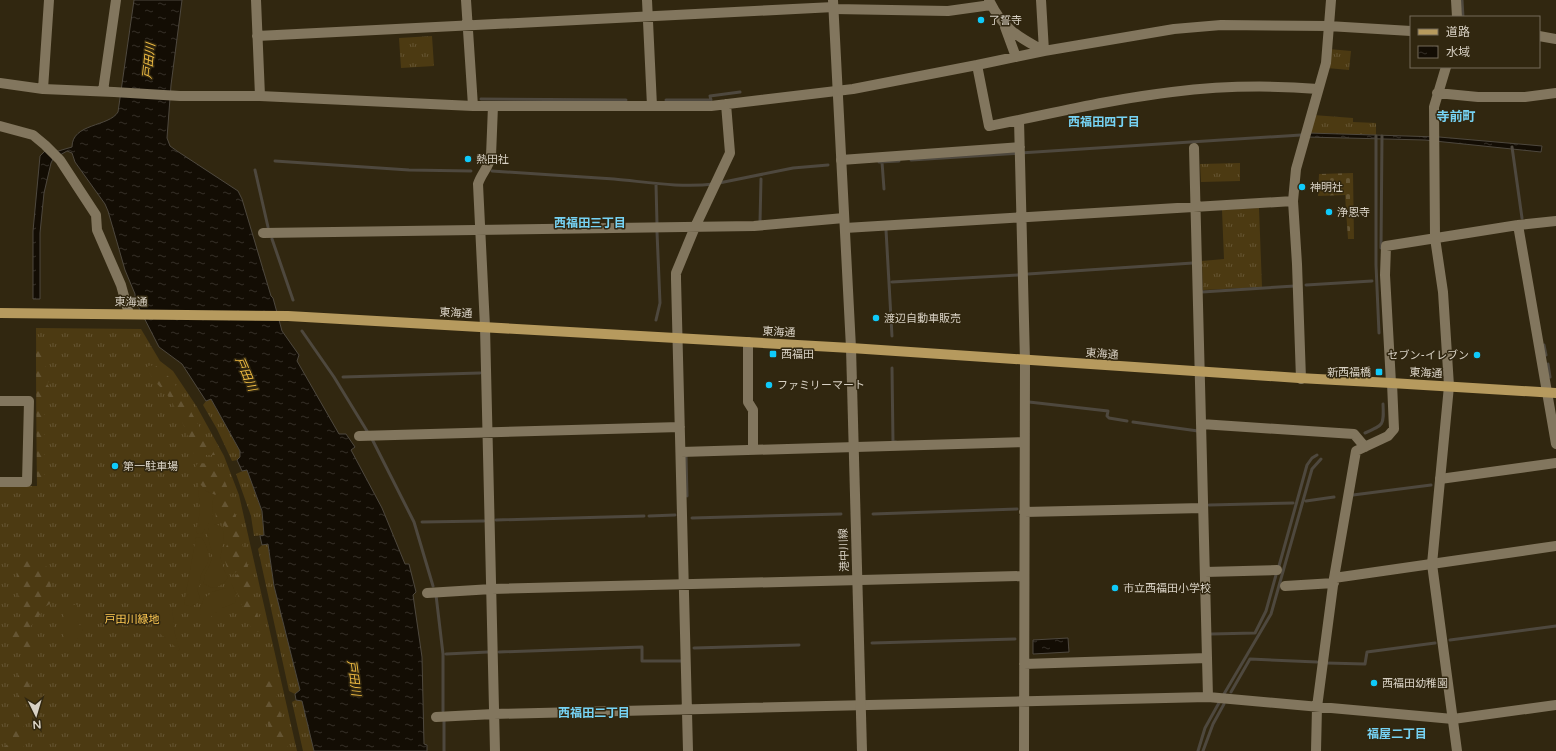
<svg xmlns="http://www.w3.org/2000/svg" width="1556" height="751" font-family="'Varela Round','Noto Sans JP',sans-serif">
	<defs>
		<pattern id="grass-tufts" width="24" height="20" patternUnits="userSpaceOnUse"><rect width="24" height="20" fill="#4c3a12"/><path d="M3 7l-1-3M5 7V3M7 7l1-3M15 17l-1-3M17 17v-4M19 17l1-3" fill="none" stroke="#655533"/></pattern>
		<pattern id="forest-firs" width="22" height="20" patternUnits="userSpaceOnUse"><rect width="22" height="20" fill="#4c3a12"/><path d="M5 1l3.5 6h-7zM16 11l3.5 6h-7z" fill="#655533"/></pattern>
		<pattern id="cemetery-stones" width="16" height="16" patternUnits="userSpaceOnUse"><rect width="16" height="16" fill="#4c3a12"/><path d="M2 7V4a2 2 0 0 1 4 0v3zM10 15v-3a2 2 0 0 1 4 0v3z" fill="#655533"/></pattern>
		<pattern id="water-ripples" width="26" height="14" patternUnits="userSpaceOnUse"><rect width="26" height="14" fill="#130d04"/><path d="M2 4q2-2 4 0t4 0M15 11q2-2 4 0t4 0" fill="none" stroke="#352f27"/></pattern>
	</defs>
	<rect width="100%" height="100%" fill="#312710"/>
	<path fill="url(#grass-tufts)" d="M432,36L434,66L401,68L399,38Z
		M1329,49L1351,51L1349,70L1327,68Z
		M1313,115L1353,118V122L1376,123V135L1308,133Z
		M1240,163V181L1201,182L1200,164Z
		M1259,208L1262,287L1203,290L1202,261L1224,259L1222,210Z
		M36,328L141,329L160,361L173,371L197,407L224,456L239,495L297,751H0V486H37Z
		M211,399L240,451V457L237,460L232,461L217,429L203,405L206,401Z
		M247,469L261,509L264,535L254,536L251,516L236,474Z
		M268,544L274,586L300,691L295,694L289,691L258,549L262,545Z
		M296,700L302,701L314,751H303L292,702Z"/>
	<path fill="url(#forest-firs)" d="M42,346L46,348V368L50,380L47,384L52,391L46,398L44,405V484L43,486H37L36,350Z
		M155,365L170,378L179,390L215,455H197L194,454C188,435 181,416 170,399C164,388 149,380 148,366Z
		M198,463L215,464L219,467L228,489L215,495C199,488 198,482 196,466Z
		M226,494H230L248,568H241L232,575L230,574L226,565L224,553L228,542L226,527L216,519C215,507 216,500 226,494Z
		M39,560L50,570L51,602C49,606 46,605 44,608C42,610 41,614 39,616C37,620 33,623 31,626C29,636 38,640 30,651C12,654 8,646 8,630L19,628L21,623C20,603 16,583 17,562Z
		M243,571L248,572L261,631L256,632L252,631C249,622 233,586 234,580C235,575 239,573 243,571Z
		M20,670H28L30,688L29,691H24V751H3L4,747C11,742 14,737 14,728L18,725V672Z
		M268,672L272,674L289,751H274L264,707L263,677L264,673Z"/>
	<path fill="url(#cemetery-stones)" d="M1353,173L1354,239H1348L1345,195L1318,196L1319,174Z"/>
	<path fill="#4c3a12" d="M198,482L206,491L215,495L219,493C207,501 215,510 212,521L209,523L202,534L197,533L196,531L200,512Z
		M214,524L221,526C227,536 222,543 221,554C220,563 224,570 228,578C224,583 217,590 210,587C208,586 206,584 204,584C203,572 211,567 212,556C212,545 205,538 209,528Z
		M196,537L202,538C205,543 209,551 209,557C208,569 199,570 200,585C196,590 198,591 200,597C197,605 193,609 184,604Z
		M231,583L236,594L235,603L222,608L207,620L200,614V609L204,598L209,595L212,592L226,588Z
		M64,605H77V621L83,630L69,652L64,653Z
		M144,607H172L175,634L180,651L156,630L160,618L144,611Z"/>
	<path fill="url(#water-ripples)" stroke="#4e483e" d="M134,0H182L171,85L167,138L170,146L177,151L238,191L242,199L271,296L273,298L282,331L299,355L297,361L339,434H346L355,447L351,450L382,508L405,564H409L416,592L413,595L422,657L424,744L427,745V751H314L302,701L296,700L295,694L300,690L274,586L268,544L262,545L260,536L264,535L262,511L247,470L242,471L237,460L240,457V451L211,399L206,401L182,364L159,347L135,300V294L125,270L108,211L105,204L75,162L72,153L67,151L53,159L51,163L44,193L40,233V299H33V231L40,156L45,151L48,154L72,147C72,123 109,127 118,112Z
		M1308,133L1439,137L1542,146L1541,152L1425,140L1307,137Z
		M1068,638L1069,652L1033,654V640Z"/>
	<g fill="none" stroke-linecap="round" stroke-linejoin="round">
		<path stroke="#4e483e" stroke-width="3" d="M1462,0L1463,17
			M481,99L626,100
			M666,100H711L710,96L740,92
			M1376,136V265L1379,333
			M1512,147L1522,218
			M911,160L1301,135
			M275,161L409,170L471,171
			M879,162L899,161
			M882,162L884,189
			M255,170L268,227
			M492,171C533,174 573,176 614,179C647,182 680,188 714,184
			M719,183L793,168L828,165
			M656,184L657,224
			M760,222L761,179
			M886,230L892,336
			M272,239L293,300
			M1381,248L1382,136
			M1028,274L1193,263
			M892,282L1018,275
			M1306,285L1372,281
			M1202,292L1295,286
			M656,320L660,303L657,232
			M302,331L334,377L367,431
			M1544,345L1546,355
			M1548,364L1550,377
			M892,368L893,442H896
			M343,377L480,373
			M1029,402L1108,411L1107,416L1109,418L1127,421
			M1133,422L1198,431
			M1365,433C1384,425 1384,425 1383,404
			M372,439L414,522L433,586
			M686,456L687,496
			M1353,495L1431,485
			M1306,501L1334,497
			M1209,505L1293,503
			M873,514L1017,509
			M649,516L675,515
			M692,518L841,514
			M496,520L644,516
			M422,522L484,521
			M1279,566L1307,465L1312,458L1317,455
			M436,595L443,654V711
			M1211,634L1255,633L1266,611L1276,575
			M1450,640L1556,626
			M872,643L1015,639
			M694,648L799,645
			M499,652L642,647V661H681
			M446,654L488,652
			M1326,663L1365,664L1367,652L1435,643
			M1231,692L1250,659L1317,662
			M1224,694L1271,614L1312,469L1321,459
			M444,721V751
			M1198,751L1205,728L1220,701
			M1203,751L1213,724L1224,704"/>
		<path stroke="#82765e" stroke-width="10" d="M256,0L260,96
			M466,0L473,106
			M647,0L652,106
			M989,0C1002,28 1018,37 1044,51
			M1041,0L1044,51
			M1456,0L1457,17
			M834,9L948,11L991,5
			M1005,27L1016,57
			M257,36L834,7
			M1539,36L1556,39
			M977,65L989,126C1050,114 1111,99 1172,92C1220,86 1270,85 1318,89
			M1446,67L1434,107L1435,238L1443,292L1449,386
			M0,83L43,89L114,92L180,96H260L473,106H711L853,89L977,65L1044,51L1174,29L1221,25L1328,26L1411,31
			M43,89L49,0
			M103,91L116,0
			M1437,93L1478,97H1525L1556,93
			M493,106L491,156C489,167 481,174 478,184L485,327L495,751
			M1019,120L1025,361L1024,751
			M0,126L33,135L45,145L60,160L96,215L97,230L121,285L129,314
			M1194,148L1208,697
			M841,160L1020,147
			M1518,225L1556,444
			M845,228L1293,201
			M263,233L754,226L844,218
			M748,342V402L753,410V450
			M1301,379L1297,264L1293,201L1296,169L1326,63L1331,0
			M1391,383L1385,275L1386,246L1518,225L1556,221
			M0,401H29L27,482H0
			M1201,424L1354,434L1365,447
			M359,436L680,427
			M681,452L1024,442
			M1440,479L1556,463
			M1024,512L1203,508
			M1205,572L1277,570
			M1334,578L1556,546
			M1285,586L1334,583
			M427,593L492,589L1023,576
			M1024,664L1207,658
			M436,717L494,714L1208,697L1453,719L1556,705
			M688,751L676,279V273L695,227L730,153L726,104
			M1316,751L1317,707L1334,578L1356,451L1388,436L1394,429L1392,383"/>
		<path stroke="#82765e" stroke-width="10" d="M833,0L851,348
			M1449,386L1432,564L1457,751"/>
		<path stroke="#82765e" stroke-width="10" d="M851,348L862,751"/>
		<path stroke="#b69a5e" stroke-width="10" d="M0,313L288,316L851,348L1299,378L1391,383L1556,393"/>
	</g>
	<g fill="#0fcafa" stroke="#312710" stroke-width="1.5">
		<circle cx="981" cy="20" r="4"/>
		<circle cx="468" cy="159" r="4"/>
		<circle cx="1302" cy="187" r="4"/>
		<circle cx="1329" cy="212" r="4"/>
		<circle cx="876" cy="318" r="4"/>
		<rect x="769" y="350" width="8" height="8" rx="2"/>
		<circle cx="1477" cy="355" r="4"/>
		<rect x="1375" y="368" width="8" height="8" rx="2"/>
		<circle cx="769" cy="385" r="4"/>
		<circle cx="115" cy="466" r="4"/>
		<circle cx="1115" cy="588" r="4"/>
		<circle cx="1374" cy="683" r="4"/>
	</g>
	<g text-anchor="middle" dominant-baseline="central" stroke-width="3" stroke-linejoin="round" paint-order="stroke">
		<g font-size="11" fill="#d8d1c4" stroke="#312710" text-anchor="start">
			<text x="989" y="20">了誓寺</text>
			<text x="476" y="159">熱田社</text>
			<text x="1310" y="187">神明社</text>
			<text x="1337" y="212">浄恩寺</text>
			<text x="884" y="318">渡辺自動車販売</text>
			<text x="781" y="354">西福田</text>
			<text x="1469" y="355" text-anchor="end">セブン-イレブン</text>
			<text x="1371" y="372" text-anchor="end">新西福橋</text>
			<text x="777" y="385">ファミリーマート</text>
			<text x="123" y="466">第一駐車場</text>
			<text x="1123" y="588">市立西福田小学校</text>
			<text x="1382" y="683">西福田幼稚園</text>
		</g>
		<g font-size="11" fill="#d8d1c4" stroke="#312710">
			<text transform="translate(131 302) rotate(1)">東海通</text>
			<text transform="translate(456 313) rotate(3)">東海通</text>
			<text transform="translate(779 332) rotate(3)">東海通</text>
			<text transform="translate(1102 354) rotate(4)">東海通</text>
			<text transform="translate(1426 373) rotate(3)">東海通</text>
			<text transform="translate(844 550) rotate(-92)">港中川線</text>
		</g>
		<g font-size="11" fill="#ffca53" stroke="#312710">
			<text x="132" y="619">戸田川緑地</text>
		</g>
		<g font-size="12" font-style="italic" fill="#f0bc42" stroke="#312710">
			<text transform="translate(149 61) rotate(-84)">戸田川</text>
			<text transform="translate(246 374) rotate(67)">戸田川</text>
			<text transform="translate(354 678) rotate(82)">戸田川</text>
		</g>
		<g font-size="12" font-weight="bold" fill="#76d3f4" stroke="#312710">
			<text x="1104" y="122">西福田四丁目</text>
			<text x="590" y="223">西福田三丁目</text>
			<text x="594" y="713">西福田二丁目</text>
			<text x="1397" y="734">福屋二丁目</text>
		</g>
		<g font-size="13" font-weight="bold" fill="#76d3f4" stroke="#312710">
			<text x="1456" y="117">寺前町</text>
		</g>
	</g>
	<rect x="1410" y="16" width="130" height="52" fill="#312710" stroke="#746b58"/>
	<rect x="1418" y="29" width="20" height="6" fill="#b69a5e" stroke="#746b58"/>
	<text x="1446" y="36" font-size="12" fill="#d8d1c4">道路</text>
	<rect x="1418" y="46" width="20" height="12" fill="url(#water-ripples)" stroke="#746b58"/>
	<text x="1446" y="56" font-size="12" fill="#d8d1c4">水域</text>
	<g transform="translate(36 715) rotate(175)" stroke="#312710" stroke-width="3" paint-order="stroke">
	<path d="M0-3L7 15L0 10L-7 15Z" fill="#d8d1c4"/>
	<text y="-6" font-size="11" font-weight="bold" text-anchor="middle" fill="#d8d1c4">N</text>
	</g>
</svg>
